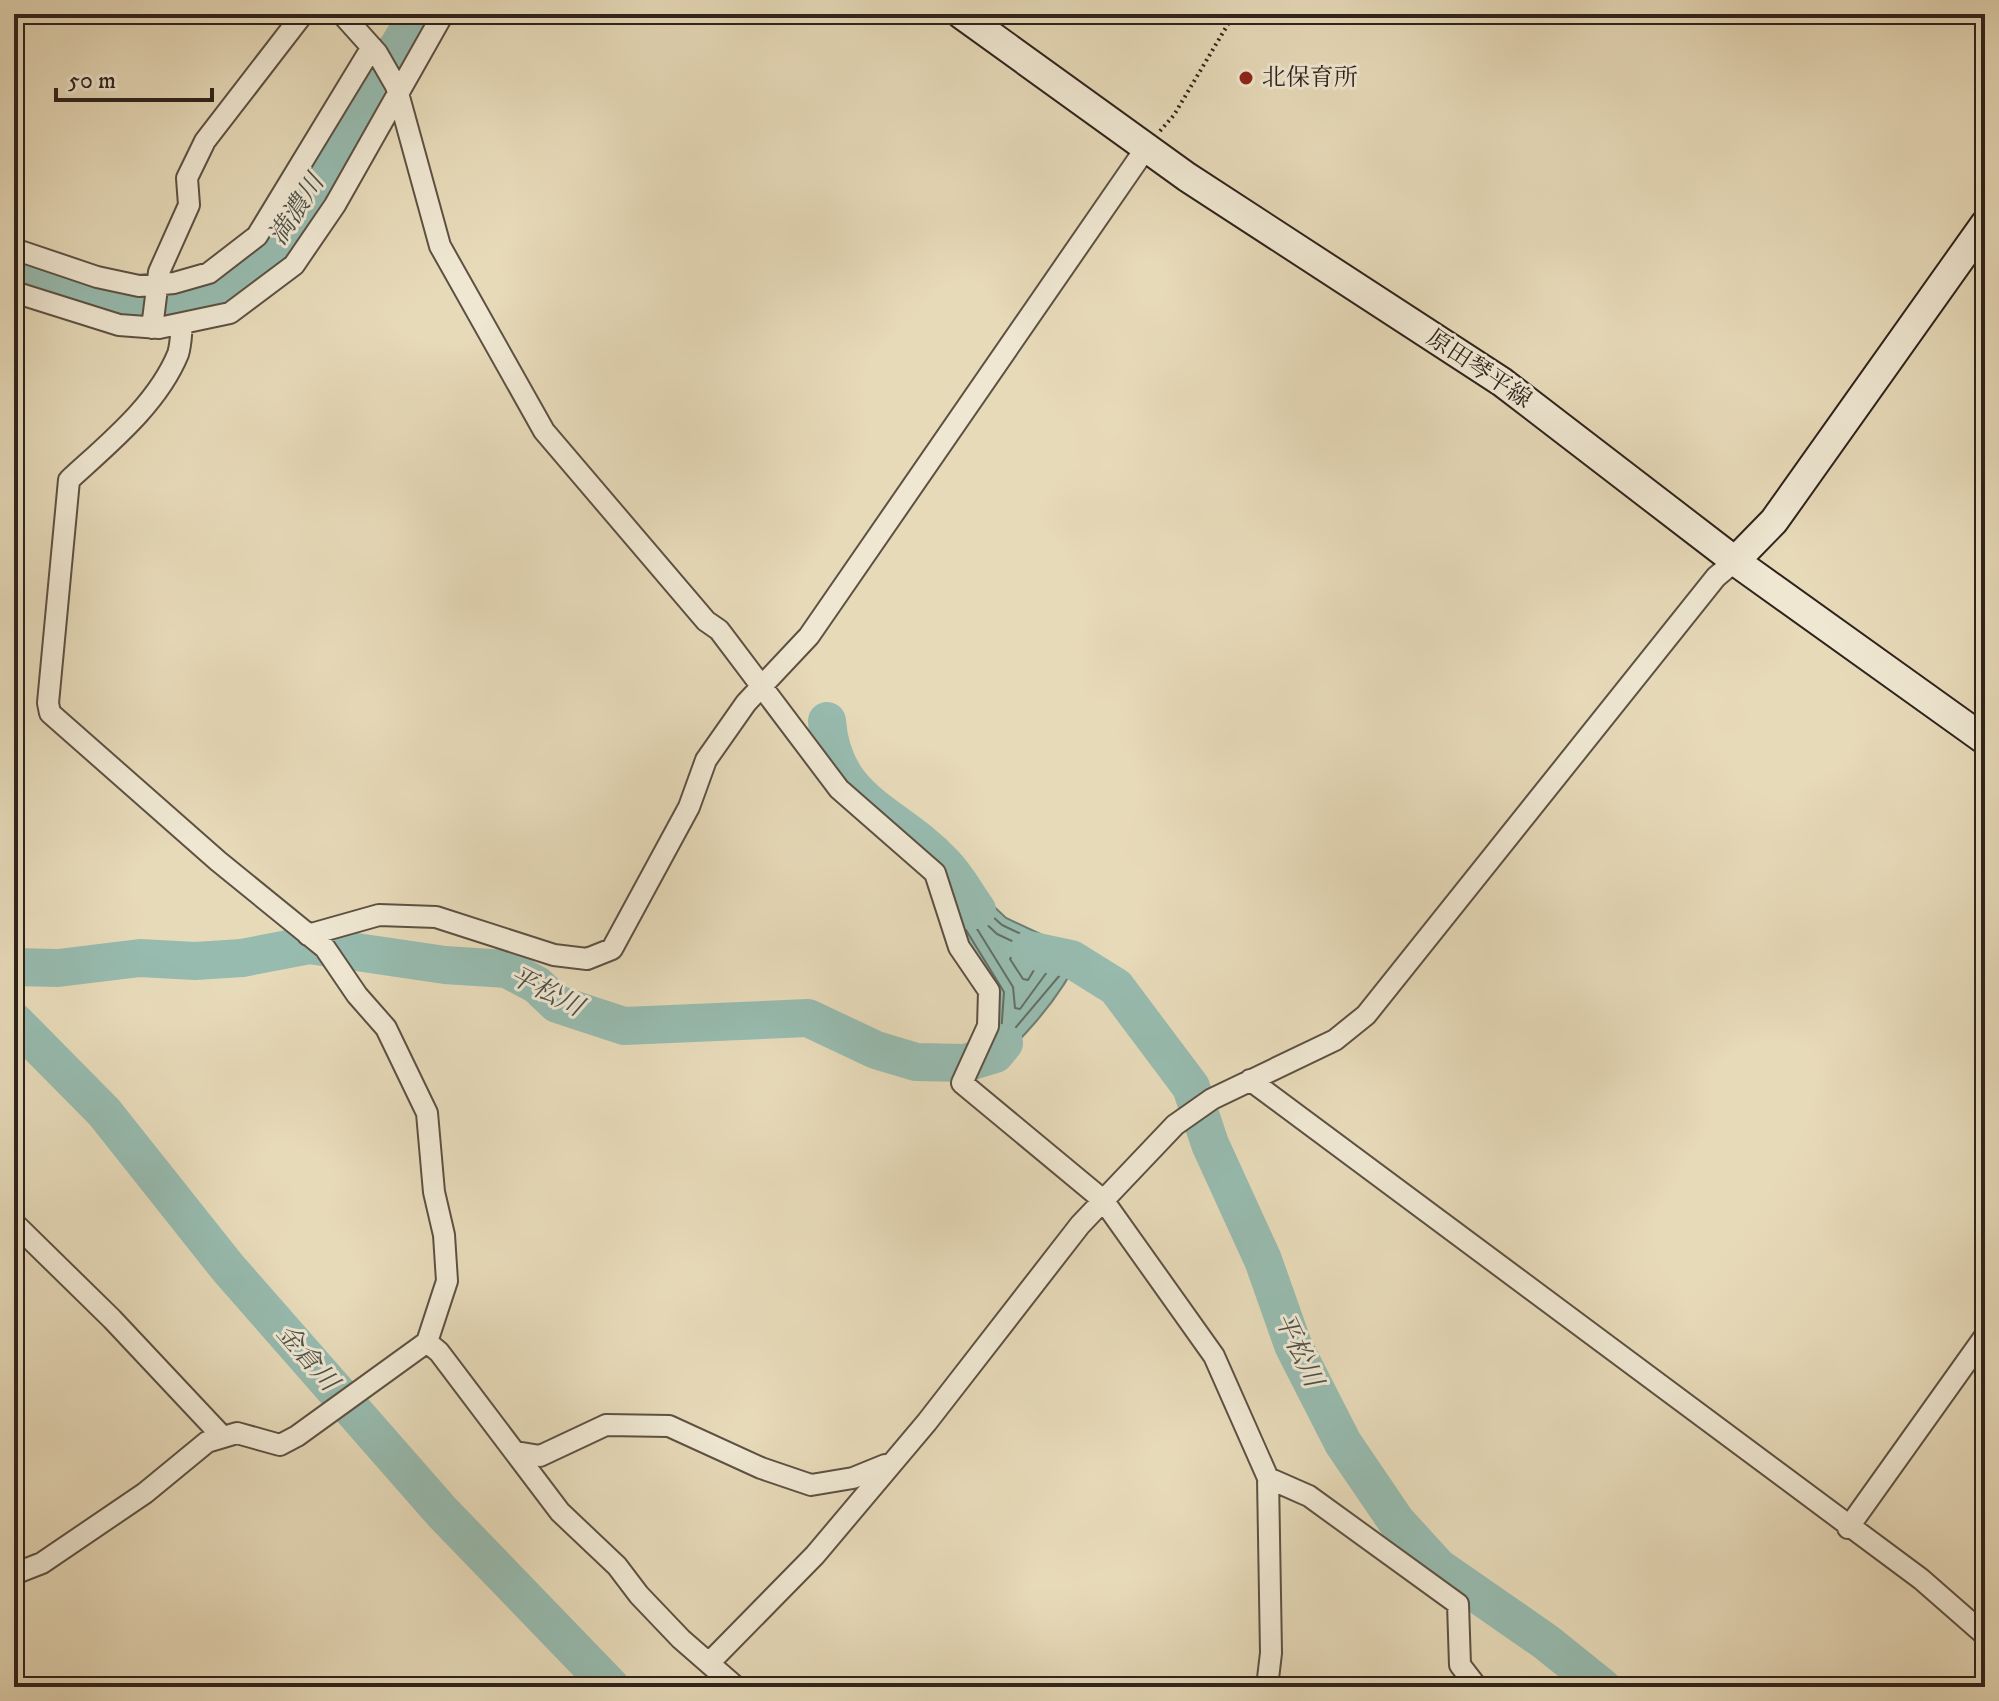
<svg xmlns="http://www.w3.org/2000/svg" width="1999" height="1701" font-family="'IM FELL DW Pica','Noto Serif JP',serif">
	<rect width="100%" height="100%" fill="#e7dab9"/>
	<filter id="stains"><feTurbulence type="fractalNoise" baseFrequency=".0025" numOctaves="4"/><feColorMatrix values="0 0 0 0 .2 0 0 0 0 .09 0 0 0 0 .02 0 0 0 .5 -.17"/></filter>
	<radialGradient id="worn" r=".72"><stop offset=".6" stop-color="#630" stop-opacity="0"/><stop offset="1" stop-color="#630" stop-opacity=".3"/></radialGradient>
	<path fill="#97bbaf" stroke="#6d7e74" stroke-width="2" d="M952,867L1006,918L1081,953C1060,1000 1018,1045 978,1078L975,1074L997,1020L957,930L945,869Z"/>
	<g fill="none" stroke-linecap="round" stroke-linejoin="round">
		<path stroke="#636f66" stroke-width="2" d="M975,918H980L997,934L1055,961L1020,1009L1015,1008L1013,987L974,924Z
			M964,922L959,894L963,890L1002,925L1069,957L1065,969L1006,1039L1001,1035L1004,992L966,930
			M1015,953L1037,965L1028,980L1023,979L1010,959Z"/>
		<path stroke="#97bbaf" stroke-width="38" d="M14,272C126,312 183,333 278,244L418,14
			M827,721C833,803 896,812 944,864C957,877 966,895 977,910
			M1029,950L1071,959L1116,987L1191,1087L1210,1144L1263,1260L1293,1345L1343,1443L1396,1521L1438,1567L1546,1642L1602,1687
			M14,967L58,968L140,958L195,961L242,958L309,945L445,965L507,969L537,985L557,1004L624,1026L808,1018L876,1050L916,1062L965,1063L995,1054L1004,1043
			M14,1021L104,1112L228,1268L442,1512L611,1687"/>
		<g stroke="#5d5143" stroke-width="24">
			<path id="street" d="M342,14L377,53L396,86L440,246L544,431L706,621L719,630L839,789L935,873L959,947L989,991L988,1026L962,1083L1103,1200L1214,1356L1268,1478L1271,1653L1267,1687
				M14,249L97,277L139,286L174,283L209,273L257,236L372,47
				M14,292L119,325L159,328L230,313L294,265L335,205L443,14
				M152,328L159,272L189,205L187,178L205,141L303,14
				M308,935L379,915L436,917L554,955L587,959L612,949L689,807L706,760L746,703L809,636L1146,148
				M1250,1080L1921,1579L1985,1635
				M14,1223L112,1319L221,1435
				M427,1342L439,1352L560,1512L617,1566L639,1595L681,1639L736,1687
				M516,1452L540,1456L606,1425L669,1426L761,1468L811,1485L853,1478L885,1465
				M1268,1478L1309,1496L1458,1604L1460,1665L1477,1687
				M1848,1528L1985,1336
				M14,1574L42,1563L145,1493L207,1442L237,1433L280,1445L297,1436L427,1342L447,1281L444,1235L434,1192L427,1113L386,1028L357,995L325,948L218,861L50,713L48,703L69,480C108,444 157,405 178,354C181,345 181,333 182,324
				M709,1663L815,1555L927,1422L1080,1225L1175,1125L1212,1099L1335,1040L1366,1015L1716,577L1735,561"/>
		</g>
		<g stroke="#2f231c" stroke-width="32">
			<path id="secondary" d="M961,14L1187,177L1502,382L1735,561L1985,740
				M1735,561L1774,521L1985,224"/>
		</g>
		<path stroke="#2f231c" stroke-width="4" stroke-dasharray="2 4" stroke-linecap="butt" d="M1160,131L1174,115L1234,14"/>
		<use href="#street" stroke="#efe7d2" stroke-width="20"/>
		<use href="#secondary" stroke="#efe7d2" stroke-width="28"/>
	</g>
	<circle fill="#8f2418" stroke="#efe7d2" stroke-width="3" cx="1246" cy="78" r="8"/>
	<g text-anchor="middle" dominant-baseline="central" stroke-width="6" stroke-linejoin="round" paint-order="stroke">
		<g font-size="24" fill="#2f231c" stroke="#efe7d2" text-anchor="start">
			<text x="1262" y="78">北保育所</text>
		</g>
		<g font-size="24" fill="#2f231c" stroke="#efe7d2">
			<text transform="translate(1479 369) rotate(34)">原田琴平線</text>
		</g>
		<g font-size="26" font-style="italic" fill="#4e5148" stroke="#efe7d2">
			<text transform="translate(297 210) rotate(-57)">満濃川</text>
			<text transform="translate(546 992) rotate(27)">平松川</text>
			<text transform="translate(1298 1350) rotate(65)">平松川</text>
			<text transform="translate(307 1358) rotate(49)">金倉川</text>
		</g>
	</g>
	<rect width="1999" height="1701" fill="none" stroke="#e7dab9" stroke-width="48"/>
	<rect x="16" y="16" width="1967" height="1669" fill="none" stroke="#2f231c" stroke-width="4"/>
	<rect x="24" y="24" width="1951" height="1653" fill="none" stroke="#2f231c" stroke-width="2"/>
	<path d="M56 88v12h156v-12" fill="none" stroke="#2f231c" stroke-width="4"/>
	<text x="68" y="88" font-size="24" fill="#2f231c" stroke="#efe7d2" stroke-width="6" paint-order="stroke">50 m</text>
	<rect width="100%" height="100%" filter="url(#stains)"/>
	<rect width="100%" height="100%" fill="url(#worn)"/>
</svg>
